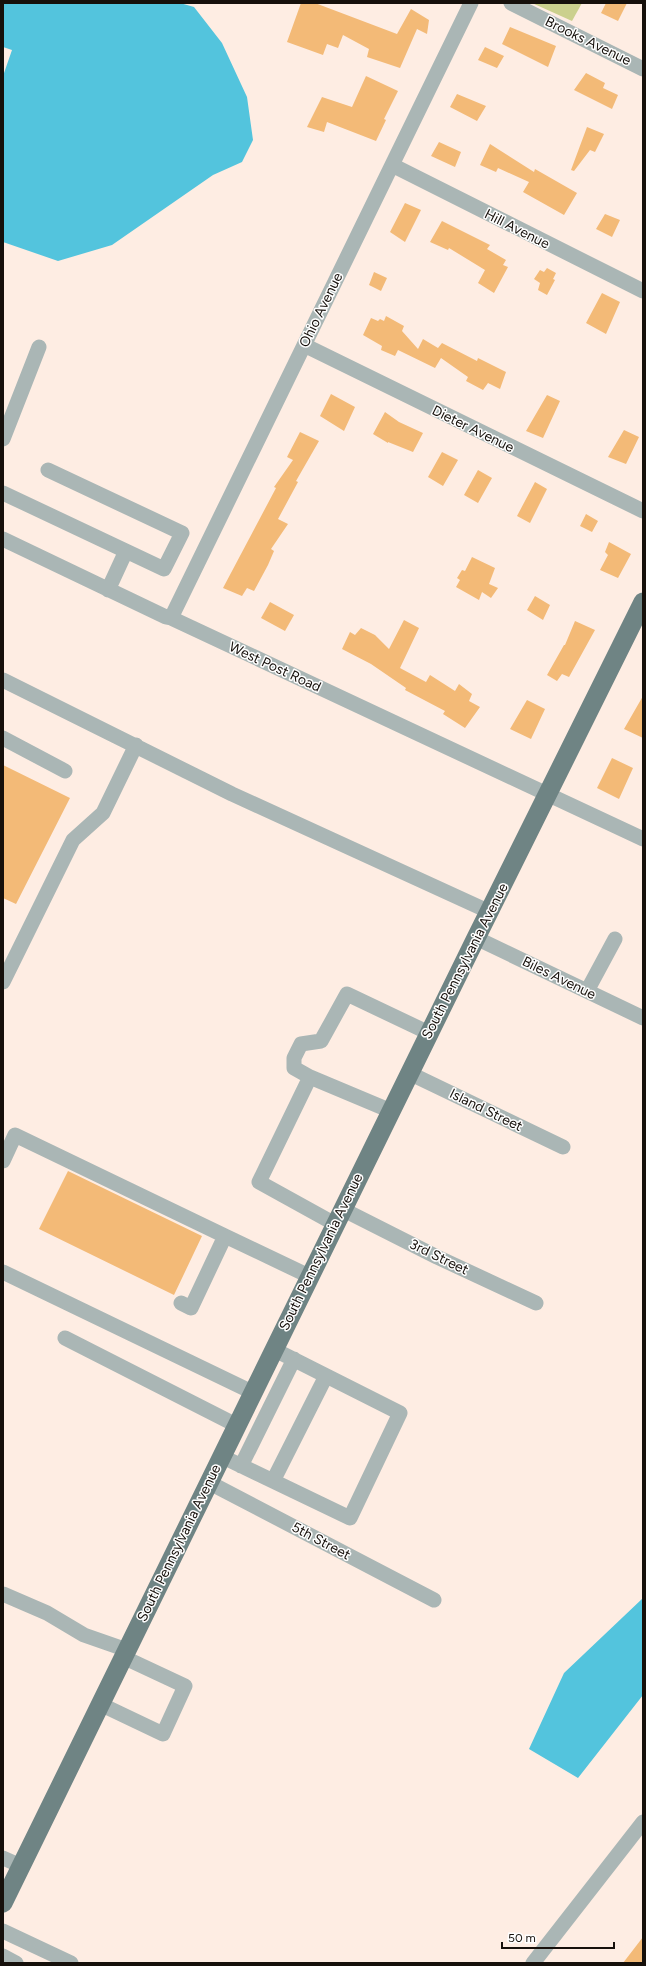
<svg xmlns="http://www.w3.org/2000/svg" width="646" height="1966" font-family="Figtree,sans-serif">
	<rect width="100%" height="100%" fill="#feede3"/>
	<path fill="#cbd08d" d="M532,3H582L572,21Z"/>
	<path fill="#53c4dd" d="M3,3H180L194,7L222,43L247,97L253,140L242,162L213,175L112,245L58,261L3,242V76L12,50L3,47Z
		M643,1598V1695L578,1778L529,1749L564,1673Z"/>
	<path fill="#f3ba77" d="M301,3H315L397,34L411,9L429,20L427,34L417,29L400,68L367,57L369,49L343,35L338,48L327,44L323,55L287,42Z
		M606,3H627L618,21L601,13Z
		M510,27L556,46L548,67L502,44Z
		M485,47L504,56L497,68L478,60Z
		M586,73L605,83L603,88L618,95L612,109L574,90Z
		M366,76L398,91L384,119L386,120L376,141L327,122L324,132L307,127L322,97L352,107Z
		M457,94L486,106L477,121L450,107Z
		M587,127L604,134L595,152L590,150L574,171L571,170Z
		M439,142L461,152L455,167L431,156Z
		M490,144L534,172L535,169L577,193L564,215L523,192L529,182L498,168L496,172L480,165Z
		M405,203L421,210L405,242L390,232Z
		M605,214L620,220L612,237L596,229Z
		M442,221L490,245L487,249L506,260L503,265L508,267L494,293L478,283L485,270L449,248L448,250L430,242Z
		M547,268L556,273L553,279L555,280L547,295L538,290L540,283L534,279L540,270L544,272Z
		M374,272L387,278L381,291L369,285Z
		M602,293L620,302L606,334L586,323Z
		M386,316L404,326L402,331L418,349L423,339L438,348L442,343L477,361L478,358L506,372L500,389L488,383L483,390L466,381L468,377L441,358L435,368L398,350L395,356L381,350L382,346L363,335L371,318L378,321L380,319L384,321Z
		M331,394L355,407L344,431L320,416Z
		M547,395L560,401L543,438L526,431Z
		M385,412L399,422L423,433L413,452L388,442V443L373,434Z
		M624,430L639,437L626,464L608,457Z
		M300,432L319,441L296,481L298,482L278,519L288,524L271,549L274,551L268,565L254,591L247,588L242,596L223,588L276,488L274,487L293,460L287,457Z
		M442,452L458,460L443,486L428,477Z
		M478,470L492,478L478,503L464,495Z
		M535,482L547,489L530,523L517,516Z
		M586,514L598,521L592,532L580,526Z
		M609,542L631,554L618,578L600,570L608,555L605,552Z
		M472,557L495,568L489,584L498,588L491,598L482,592L479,600L456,587L460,580L457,578L462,570L465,571Z
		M535,596L550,605L543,620L527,610Z
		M270,602L294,615L285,631L261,618Z
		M404,620L419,628L400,668L426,682L430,675L455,691L459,684L472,694L469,701L480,707L465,728L443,714L445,711L405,690L406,688L371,664L342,649L350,632L355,635L361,628L375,635L389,649Z
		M575,621L595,630L569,677L562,674L557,681L547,675L564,645H565Z
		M643,696V738L624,729Z
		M527,700L545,709L531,739L510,729Z
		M612,758L633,768L619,799L597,788Z
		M3,765L70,798L16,904L3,898Z
		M68,1171L202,1236L174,1295L39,1229Z
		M643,1937V1963H623Z"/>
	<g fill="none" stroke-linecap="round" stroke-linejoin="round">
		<path stroke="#aab6b5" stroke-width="15" d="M511,3L643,69
			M392,165L643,291
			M304,345L643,511
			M3,439L39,347
			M3,493L164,569L182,533L48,470
			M3,539L166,617L171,618L643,839
			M108,590L126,551
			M171,618L471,3
			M3,680L232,794L490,912
			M3,738L65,771
			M476,938L643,1018
			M3,982L73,840L103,813L136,745
			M587,991L615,939
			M409,1073L563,1147
			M310,1077L294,1068V1058L301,1044L321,1041L347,994L429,1033
			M3,1161L15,1135L225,1236L191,1308L181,1303
			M342,1209L437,1257L536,1303
			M335,1224L259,1182L310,1077L391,1111
			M225,1236L309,1276
			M3,1272L252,1392
			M65,1338L236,1425
			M221,1456L350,1518L400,1413L273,1349
			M241,1466L294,1359
			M273,1481L326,1376
			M208,1482L434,1600
			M3,1594L47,1613L84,1635L127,1650
			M100,1704L163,1734L185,1686L123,1657
			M3,1858L21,1866
			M3,1931L71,1963
			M3,1956L16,1963
			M533,1963L643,1822"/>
		<path stroke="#6f8484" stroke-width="19" d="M3,1903L476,938L643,602"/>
	</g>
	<g text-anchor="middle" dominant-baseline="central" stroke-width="3" stroke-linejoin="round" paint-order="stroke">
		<g font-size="14" fill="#16100b" stroke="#fefefe">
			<text transform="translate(588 41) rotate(26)">Brooks Avenue</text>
			<text transform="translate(517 229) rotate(27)">Hill Avenue</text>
			<text transform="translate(321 310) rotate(-64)">Ohio Avenue</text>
			<text transform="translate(473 429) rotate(26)">Dieter Avenue</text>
			<text transform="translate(275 667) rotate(25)">West Post Road</text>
			<text transform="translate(465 961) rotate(-63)">South Pennsylvania Avenue</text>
			<text transform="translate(559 978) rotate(26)">Biles Avenue</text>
			<text transform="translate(486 1110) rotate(26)">Island Street</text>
			<text transform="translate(321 1252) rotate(-64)">South Pennsylvania Avenue</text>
			<text transform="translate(439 1257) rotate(26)">3rd Street</text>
			<text transform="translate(321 1541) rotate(28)">5th Street</text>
			<text transform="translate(179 1543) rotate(-64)">South Pennsylvania Avenue</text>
		</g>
	</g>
	<rect width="646" height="1966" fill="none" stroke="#16100b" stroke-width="8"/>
	<path d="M502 1942v6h112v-6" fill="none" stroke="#16100b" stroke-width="2"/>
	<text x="508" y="1942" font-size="12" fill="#16100b" stroke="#fefefe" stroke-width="3" paint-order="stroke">50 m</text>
</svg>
